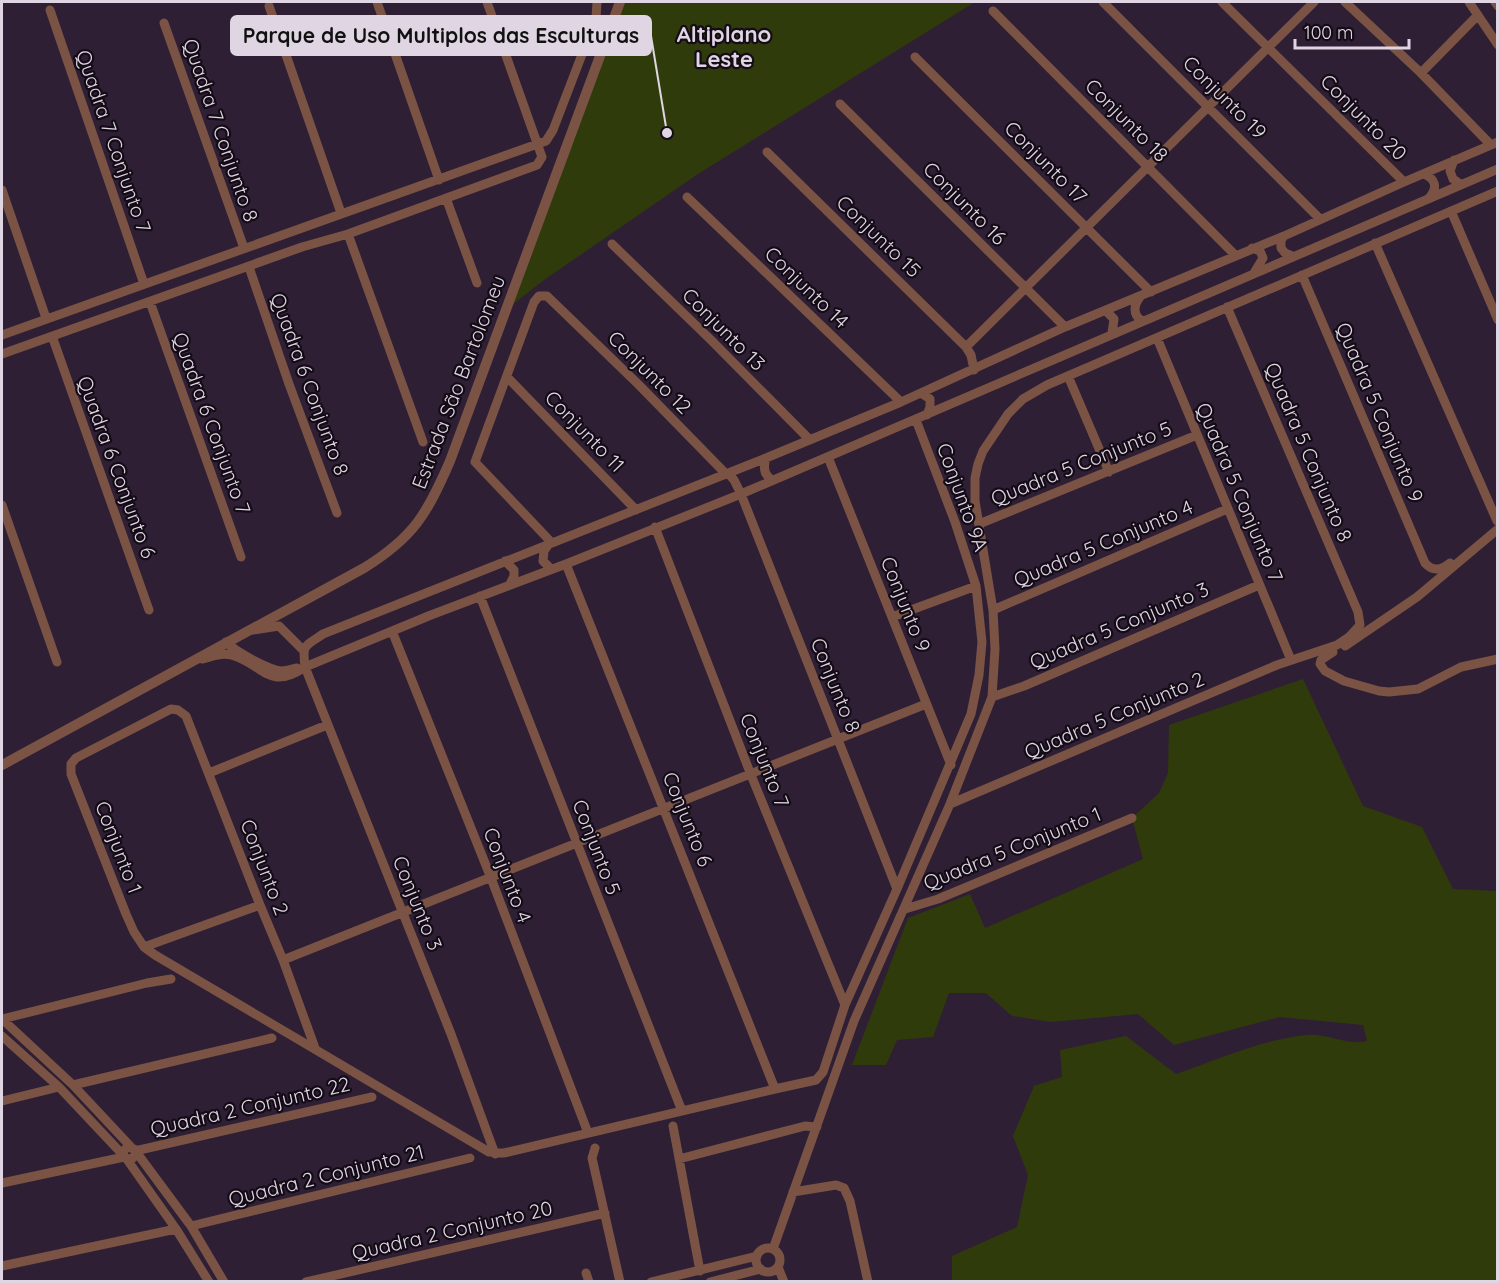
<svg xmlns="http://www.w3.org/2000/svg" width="1499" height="1283" font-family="Quicksand,sans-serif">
	<rect width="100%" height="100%" fill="#2f1f34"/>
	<path fill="#303b0c" d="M620,2H975L698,174L544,280L503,312Z
		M1303,679L1363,806L1422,827L1453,889L1497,891V1281H952V1256L1017,1227L1028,1175L1013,1136L1034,1086L1062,1077L1060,1050L1126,1036L1176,1074C1217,1060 1264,1039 1307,1035C1327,1033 1347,1046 1367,1041L1363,1025L1280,1017L1174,1045L1138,1014L1051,1022L1012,1016L986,993H949L933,1037L897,1040L886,1065H852L908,918L970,894L985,928L1143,859L1132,818L1159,793L1168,773L1169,725Z"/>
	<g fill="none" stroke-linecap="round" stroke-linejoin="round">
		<path stroke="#7a5344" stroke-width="9" d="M377,2L439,180
			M1103,2L1320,219
			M1222,2L1404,182
			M1345,2L1421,73L1491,145
			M1469,2L1498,45
			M1495,2L1498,6
			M269,6L341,213
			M50,10L144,284
			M993,11L1235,255
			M164,23L244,248
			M915,57L1151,292
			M1421,73L1478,15
			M840,104L1065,327
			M767,152L966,347L971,355L974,370
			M1454,160L1450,171L1453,179L1460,184
			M1423,174C1436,178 1438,188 1429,198
			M2,190L46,318
			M687,197L901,402
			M446,198L477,283
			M1451,211L1498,320
			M348,234L423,442
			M1284,236L1281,240V248L1285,253L1292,256
			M1375,243L1497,521
			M612,244L711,340L810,440
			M1252,248L1260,251L1263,258L1254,273
			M249,267L289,384L337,513
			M1302,275L1425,563C1433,572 1441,570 1450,563
			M1140,297C1134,305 1132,314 1142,321
			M150,302L241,557
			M1106,311L1114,319L1112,333
			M2,335L546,141L553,130L596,18L597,2
			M52,336L149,610
			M1157,338L1291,660
			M966,347L1314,2
			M2,354L302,247L348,234L537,165L542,157L487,2
			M1068,376L1109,472
			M508,378L636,510
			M921,393L930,399V407L927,415
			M828,457L951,765
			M766,458C763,467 764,475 772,480
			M728,473L734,480L741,494L897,889
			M2,505L57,662
			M979,524L1197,435
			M655,527L751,775L845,1005
			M552,543L475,462L534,302L539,296H547L639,385L726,474
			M549,544L544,551L543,561L551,569
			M505,561L514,570V576L510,584
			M566,564L775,1089
			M480,596L682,1111
			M993,610L1227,509
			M892,617L976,586
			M253,630L279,626L303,650
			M392,631L491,878L588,1133
			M226,642C236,652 269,670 282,671C287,671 292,669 297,668
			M1345,646L1417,597L1498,529
			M1333,652L1321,660L1320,664L1325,671L1344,681L1379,691L1389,692L1418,689L1461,667L1498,659
			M202,659C211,657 221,652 231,655C264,664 268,692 305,667L431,615L566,564L741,494L1498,169
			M992,697L1024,686L1259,585
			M209,773L327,725
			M950,804L1277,665L1337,645L1349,637L1360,625L1358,612L1227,307
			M905,909L938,899L1132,818
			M144,947L260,905
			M283,960L926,704
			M2,1019L73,1085L132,1148
			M2,1019L147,983L171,979
			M2,1036L59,1087L123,1155
			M315,1048L283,960L260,905L186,716L178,710L171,709L76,758L71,764V774L126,914L134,932L144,947L155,955L489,1152L504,1153L775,1089L816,1080L823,1072L845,1005L897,889L971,714L979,675L982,642L976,586L955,522L916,420
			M73,1085L272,1038
			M2,1101L59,1087
			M673,1126L700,1271
			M595,1148L592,1158L620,1282
			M135,1151L372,1097
			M136,1153L133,1158L128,1159L124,1157L123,1152L127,1147L134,1149L191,1226L224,1282
			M495,1154L451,1034L305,667C302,643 305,647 323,634L766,458L901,402L1065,327L1284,236L1404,182L1498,142
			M126,1158L176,1229L209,1282
			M679,1159L805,1126L817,1127
			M2,1183L124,1157
			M793,1192L836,1185L844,1188L850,1201L868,1282
			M191,1226L470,1158
			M756 1260a12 12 0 1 1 24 0a12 12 0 1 1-24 0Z
			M773,1249L854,1021L950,804L992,697L995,649L993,610L975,501V478L978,464L983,451L1008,414L1023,399L1047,385L1498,191
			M2,1266L176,1229
			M778,1267L784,1282
			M586,1273L589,1282
			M306,1282L605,1213
			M651,1282L757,1256
			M710,1282L761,1269"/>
		<path stroke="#7a5344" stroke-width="10" d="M2,765L364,568C414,537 427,514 450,461L620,2"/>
	</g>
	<g text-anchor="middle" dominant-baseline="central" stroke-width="4.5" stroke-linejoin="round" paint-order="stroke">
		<g font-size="20" fill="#e0d5e3" stroke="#130c16">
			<text transform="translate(1225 97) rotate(45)">Conjunto 19</text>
			<text transform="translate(1364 117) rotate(45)">Conjunto 20</text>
			<text transform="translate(1127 120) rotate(45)">Conjunto 18</text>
			<text transform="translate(221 130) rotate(71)">Quadra 7 Conjunto 8</text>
			<text transform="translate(114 141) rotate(71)">Quadra 7 Conjunto 7</text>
			<text transform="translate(1046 162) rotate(45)">Conjunto 17</text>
			<text transform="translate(965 203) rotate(45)">Conjunto 16</text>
			<text transform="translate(879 236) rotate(44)">Conjunto 15</text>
			<text transform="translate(807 287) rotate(44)">Conjunto 14</text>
			<text transform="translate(724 329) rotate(45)">Conjunto 13</text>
			<text transform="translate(650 372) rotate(45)">Conjunto 12</text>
			<text transform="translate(458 382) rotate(-69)">Estrada São Bartolomeu</text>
			<text transform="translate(310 384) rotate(70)">Quadra 6 Conjunto 8</text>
			<text transform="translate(1380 412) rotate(67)">Quadra 5 Conjunto 9</text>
			<text transform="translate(212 423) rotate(70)">Quadra 6 Conjunto 7</text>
			<text transform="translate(585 431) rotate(46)">Conjunto 11</text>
			<text transform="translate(1309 452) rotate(67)">Quadra 5 Conjunto 8</text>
			<text transform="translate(1081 463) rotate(-22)">Quadra 5 Conjunto 5</text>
			<text transform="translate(117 467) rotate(70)">Quadra 6 Conjunto 6</text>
			<text transform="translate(1240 492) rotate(67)">Quadra 5 Conjunto 7</text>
			<text transform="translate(963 497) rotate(70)">Conjunto 9A</text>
			<text transform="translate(1103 543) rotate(-23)">Quadra 5 Conjunto 4</text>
			<text transform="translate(906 604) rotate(68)">Conjunto 9</text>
			<text transform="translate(1119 625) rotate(-23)">Quadra 5 Conjunto 3</text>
			<text transform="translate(836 685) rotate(68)">Conjunto 8</text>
			<text transform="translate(1114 715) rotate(-23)">Quadra 5 Conjunto 2</text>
			<text transform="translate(765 760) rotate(68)">Conjunto 7</text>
			<text transform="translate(688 819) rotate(68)">Conjunto 6</text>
			<text transform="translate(119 847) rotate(69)">Conjunto 1</text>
			<text transform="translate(597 847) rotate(69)">Conjunto 5</text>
			<text transform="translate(1012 848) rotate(-22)">Quadra 5 Conjunto 1</text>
			<text transform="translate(265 867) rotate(69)">Conjunto 2</text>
			<text transform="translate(508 875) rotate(69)">Conjunto 4</text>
			<text transform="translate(418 903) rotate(68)">Conjunto 3</text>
			<text transform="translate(250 1106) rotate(-13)">Quadra 2 Conjunto 22</text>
			<text transform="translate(326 1175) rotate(-14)">Quadra 2 Conjunto 21</text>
			<text transform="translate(452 1230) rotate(-13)">Quadra 2 Conjunto 20</text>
		</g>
		<g font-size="22" font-weight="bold" fill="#e0d5e3" stroke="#130c16">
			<text x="724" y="34">Altiplano<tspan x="724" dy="25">Leste</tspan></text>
		</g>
	</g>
	<path fill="none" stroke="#e0d5e3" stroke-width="2" d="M667 133L651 36"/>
	<circle fill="#e0d5e3" stroke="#130c16" stroke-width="2" cx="667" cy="133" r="6"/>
	<rect fill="#e0d5e3" stroke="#e0d5e3" stroke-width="2" x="231" y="16" width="420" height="39" rx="6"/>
	<g font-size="21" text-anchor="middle" font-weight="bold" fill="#111">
		<text x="441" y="43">Parque de Uso Multiplos das Esculturas</text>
	</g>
	<rect width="1499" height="1283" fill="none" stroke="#e0d5e3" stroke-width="6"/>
	<path d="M1295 39v9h114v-9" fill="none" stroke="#e0d5e3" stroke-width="3"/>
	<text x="1304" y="39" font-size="18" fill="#e0d5e3" stroke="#130c16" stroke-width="4.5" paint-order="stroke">100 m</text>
</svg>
